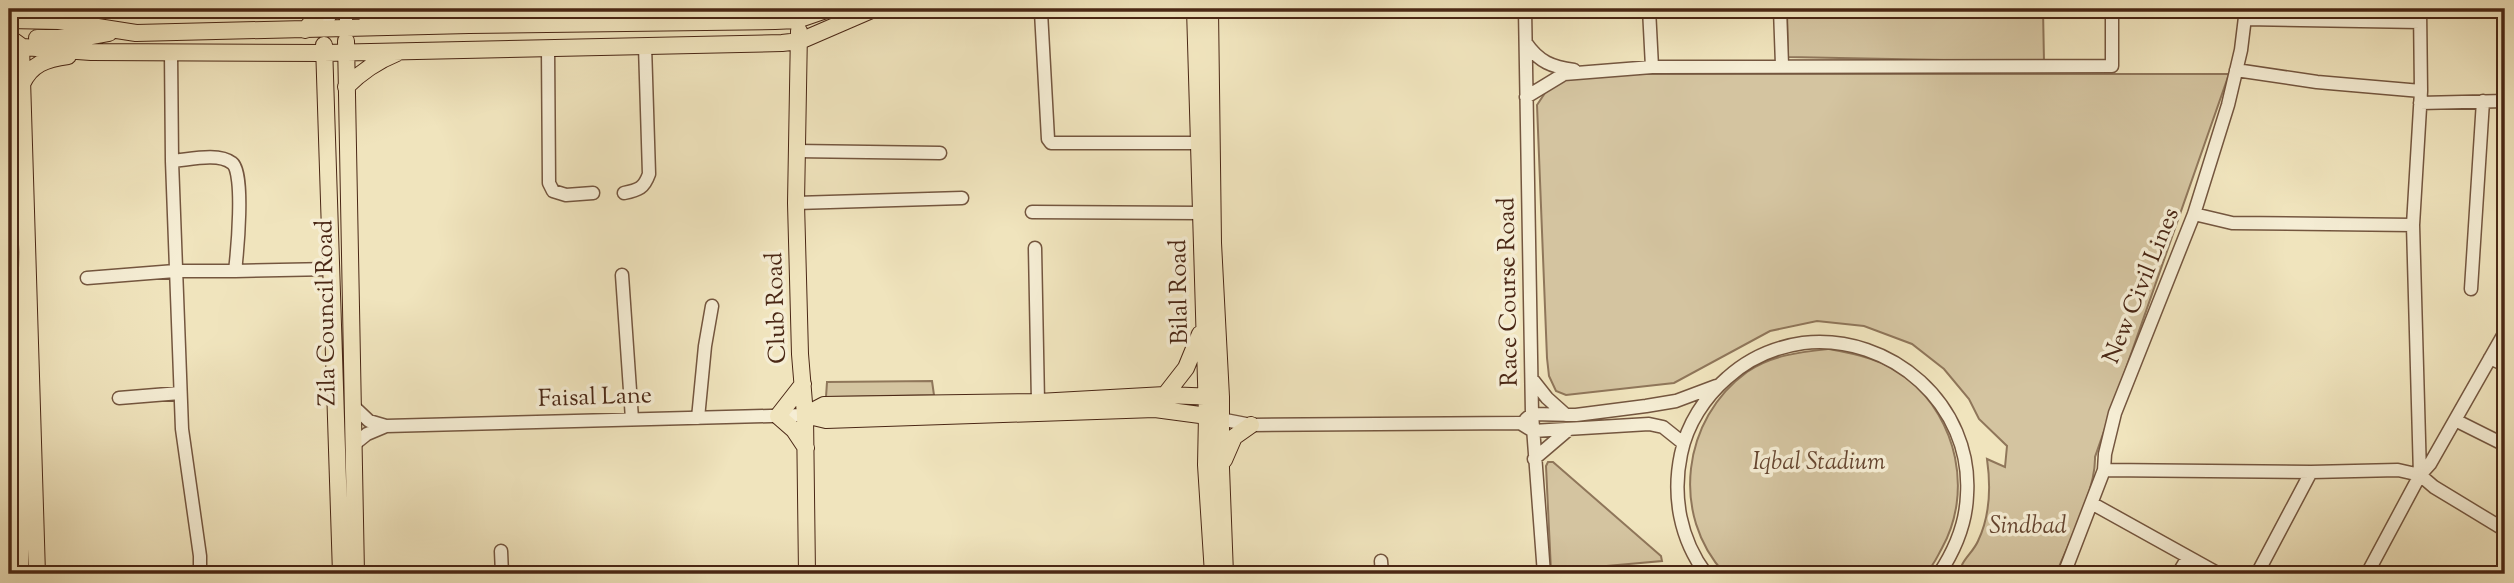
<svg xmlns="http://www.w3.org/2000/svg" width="2514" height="583" font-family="'Sorts Mill Goudy',serif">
	<rect width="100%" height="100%" fill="#f0e4bd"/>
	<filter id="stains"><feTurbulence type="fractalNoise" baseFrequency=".00286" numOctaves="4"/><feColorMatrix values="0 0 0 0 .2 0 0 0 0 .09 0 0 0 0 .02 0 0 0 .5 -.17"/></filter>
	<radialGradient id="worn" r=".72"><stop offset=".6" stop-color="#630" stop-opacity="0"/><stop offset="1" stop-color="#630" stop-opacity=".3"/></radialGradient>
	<path fill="#d4c4a0" stroke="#8f765a" stroke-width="2" d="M1787,9H2043L2044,62L1788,57Z
		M1572,74H2229L2095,457C2096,490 2069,542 2056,574H1960C1959,562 1973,553 1978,541C1990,516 1991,487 1987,459L2005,467L2007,446L1979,419L1969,399L1944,369L1912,344L1864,326L1817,321L1770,331L1674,383L1566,395L1556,391L1549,376L1547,358L1537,105L1551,84Z
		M1829,349C1857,354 1885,360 1908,379C1957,419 1973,492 1942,548C1937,557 1933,567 1925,574H1725C1670,515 1682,419 1747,372C1771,355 1801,352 1829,349Z
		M932,381L934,395L826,397L827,382Z
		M1548,462H1553L1661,556L1662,561L1551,571L1546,466Z"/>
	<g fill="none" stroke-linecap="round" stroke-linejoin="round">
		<g stroke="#74563f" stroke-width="15">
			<path id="minor" d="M346,9V29
				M1043,9L1041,12L1048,139L1051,143H1199
				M1525,9L1532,414L1544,574
				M1649,9L1652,67
				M1780,9L1782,65
				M2420,9L2421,91L2413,225L2420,475
				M2245,19L2420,22
				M324,29L333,9
				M1526,43C1539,62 1552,67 1574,70
				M548,48L549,183L553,191L566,195L593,193
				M171,52L172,161L182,429L200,556V574
				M2236,70L2317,82L2421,91
				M1526,97L1564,74L1652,67L2112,66V9
				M2420,103L2505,101
				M796,151L940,153
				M624,193C639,190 644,188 649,174L645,46
				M796,203L962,198
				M1032,212L1201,213
				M2194,214L2232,223L2413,225
				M1035,248L1038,402
				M235,271L331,269
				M622,275L632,419
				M87,278L175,271H235C237,254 245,172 232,163C218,152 188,160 172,161
				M2471,289L2483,101
				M2490,358L2505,365
				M1532,379L1547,398L1566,415
				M119,398L180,393
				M352,405L369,421L386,426L805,415
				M698,418L705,346L712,306
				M1220,419L1251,425L1520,423L1533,431L1649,424L1663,427L1683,443
				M1526,419L1532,414L1576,415L1646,406L1676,401L1716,386
				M2455,420L2505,445
				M352,446L367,434L386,426
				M1534,459L1568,430
				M2104,470L2311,472L2398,470L2420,475L2434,487L2505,530
				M2093,504L2219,574
				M501,551L502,574
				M1381,561L1382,574
				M1660,574L1704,571
				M1706,574C1680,539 1672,496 1681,454C1687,424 1705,397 1727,378C1748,359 1775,347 1803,343C1891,333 1973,405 1967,495C1966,525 1955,550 1939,574
				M2064,574L2104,470L2105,454L2115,413L2194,214L2228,105L2241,50L2246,9
				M2178,574L2188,557
				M2257,574L2311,472
				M2367,574L2420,475L2430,464L2505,332"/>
		</g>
		<g stroke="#4a2715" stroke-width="18">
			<path id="major" d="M361,9L372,21L384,27
				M1195,9L1207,415L1206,465L1213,574
				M1210,9L1213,243L1221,397V468L1225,574
				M9,20L59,21L136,33L469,25L775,21L797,20L829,9
				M305,30L316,17L320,9
				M799,31L796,203L800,354L805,415L807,574
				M37,38H82L109,33
				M14,41L21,46L37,574
				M346,41L356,574
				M324,45L341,574
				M9,46L91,52L324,53L782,43L800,41L874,9
				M22,84C31,64 46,59 68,56
				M346,87C361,72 377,61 397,53
				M9,207L21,477L20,574
				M803,384L778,416L794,430L806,448
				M1165,395L1186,368L1200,334
				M805,415L824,405L1038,402L1165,395L1217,397
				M805,415L826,420L1155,409L1215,417
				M1224,460L1234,437L1251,425"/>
		</g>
		<use href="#minor" stroke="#f5edd4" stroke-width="12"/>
		<use href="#major" stroke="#f0e4bd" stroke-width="16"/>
	</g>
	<g text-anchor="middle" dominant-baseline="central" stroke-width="7" stroke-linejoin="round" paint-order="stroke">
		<g font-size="24" fill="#4a2715" stroke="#f5edd4">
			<text transform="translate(2142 286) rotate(-68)">New Civil Lines</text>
			<text transform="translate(1180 292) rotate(-91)">Bilal Road</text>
			<text transform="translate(1509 292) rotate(-91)">Race Course Road</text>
			<text transform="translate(777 308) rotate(-92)">Club Road</text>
			<text transform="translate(327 313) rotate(-91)">Zila Council Road</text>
			<text transform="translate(595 398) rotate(-2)">Faisal Lane</text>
		</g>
		<g font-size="24" font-style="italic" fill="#664631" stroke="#f5edd4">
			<text x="1819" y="463">Iqbal Stadium</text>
			<text x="2028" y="527">Sindbad</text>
		</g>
	</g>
	<rect width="2514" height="583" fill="none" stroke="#f0e4bd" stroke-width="35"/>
	<rect x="10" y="10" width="2493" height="562" fill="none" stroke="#4a2715" stroke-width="3.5"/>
	<rect x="18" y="18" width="2479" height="548" fill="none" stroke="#4a2715" stroke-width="2"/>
	<rect width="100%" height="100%" filter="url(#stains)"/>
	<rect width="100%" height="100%" fill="url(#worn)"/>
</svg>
